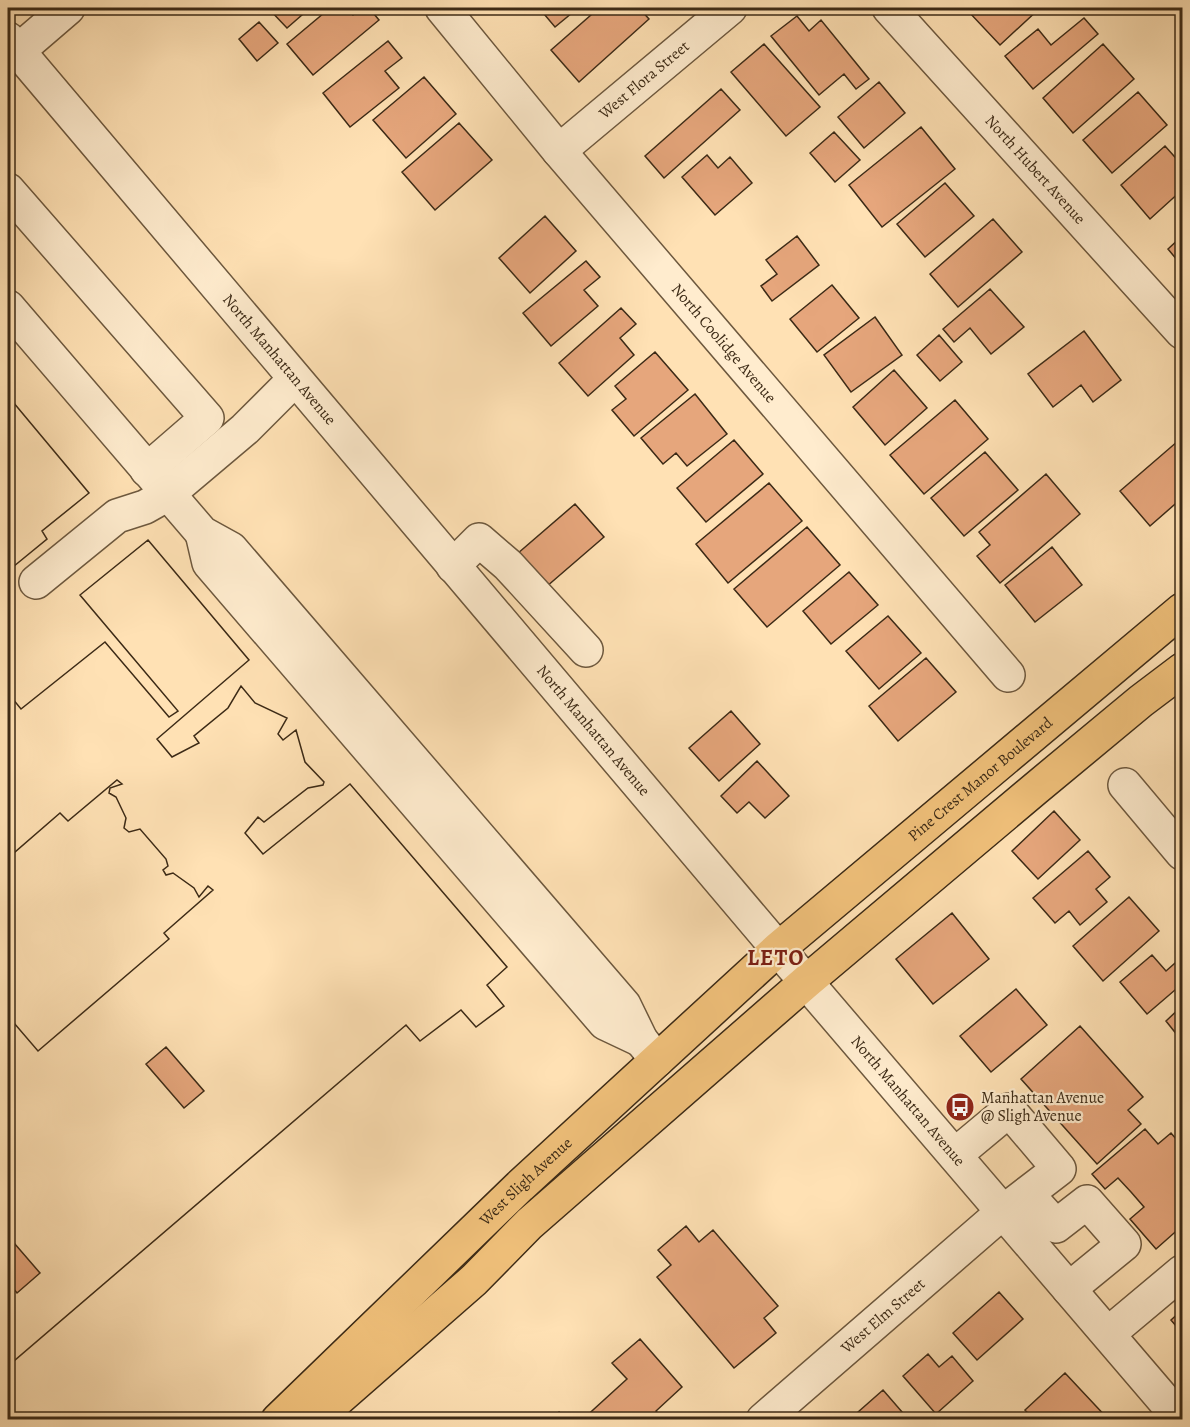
<svg xmlns="http://www.w3.org/2000/svg" width="1190" height="1427" font-family="Alegreya,serif">
	<rect width="100%" height="100%" fill="#ffe1b4"/>
	<filter id="stains"><feTurbulence type="fractalNoise" baseFrequency=".00333" numOctaves="4"/><feColorMatrix values="0 0 0 0 .2 0 0 0 0 .09 0 0 0 0 .02 0 0 0 .5 -.17"/></filter>
	<radialGradient id="worn" r=".72"><stop offset=".6" stop-color="#630" stop-opacity="0"/><stop offset="1" stop-color="#630" stop-opacity=".3"/></radialGradient>
	<path fill="#e6a67c" stroke="#3c2a16" stroke-width="1.5" fill-rule="evenodd" d="M268,8H310L287,28Z
		M330,8H346L353,15L361,8H369L379,20L313,75L287,44Z
		M539,8H578L555,27Z
		M599,8H639L649,19L579,82L551,50Z
		M970,8H1040L1000,45L967,10Z
		M1171,8H1182V21Z
		M797,16L809,31L821,20L869,79L856,89L844,74L819,95L771,36Z
		M1084,18L1098,34L1033,89L1005,56L1038,29L1051,45Z
		M259,22L278,43L257,61L239,39Z
		M388,41L402,58L385,71L399,88L350,127L323,93Z
		M764,44L820,107L786,136L731,72Z
		M1103,44L1134,79L1073,133L1043,98Z
		M424,77L456,114L406,158L373,120Z
		M879,82L905,113L864,148L838,117Z
		M721,89L740,110L664,178L645,156Z
		M1138,92L1167,125L1112,173L1083,140Z
		M459,123L492,160L435,210L402,172Z
		M921,127L955,169L882,227L849,185Z
		M834,132L860,160L835,182L810,153Z
		M1165,146L1182,165V190L1150,219L1121,185Z
		M707,155L718,168L730,157L752,183L715,215L682,177Z
		M945,183L974,216L925,257L897,224Z
		M545,216L576,251L530,293L499,258Z
		M993,219L1022,252L958,307L930,274Z
		M797,236L819,265L772,301L761,286L777,274L766,260Z
		M1182,236V266L1168,249Z
		M586,261L600,277L584,290L598,306L551,346L523,313Z
		M832,285L859,318L817,352L790,319Z
		M990,289L1024,327L991,354L970,328L954,342L943,329Z
		M621,308L636,324L620,338L634,355L588,396L559,363Z
		M875,317L902,355L851,392L824,355Z
		M1084,331L1121,380L1093,402L1081,385L1053,407L1028,374Z
		M939,335L962,362L940,381L917,355Z
		M655,352L688,390L634,436L612,410L626,399L615,386Z
		M894,370L927,408L885,445L853,407Z
		M695,394L727,434L687,466L676,453L663,464L641,438Z
		M8,396L89,493L42,531L47,539L8,571Z
		M8,396L89,493L42,531L47,539L8,571Z
		M955,400L988,439L924,494L890,455Z
		M734,440L763,474L706,522L677,488Z
		M1178,441L1182,446V498L1150,526L1120,491Z
		M985,452L1018,490L964,536L931,498Z
		M1046,474L1080,514L1000,583L977,556L990,545L979,532Z
		M769,483L802,521L728,583L696,544Z
		M575,504L604,537L546,587L517,554Z
		M807,527L840,565L767,627L734,589Z
		M148,540L249,660L157,739L172,757L199,743L194,736L228,708L241,686L255,703L287,718L278,734L283,740L296,730L305,762L324,782L323,785L308,788L264,822L258,817L245,833L263,854L350,784L507,967L487,985L504,1006L476,1027L461,1010L420,1041L406,1025L8,1366V1282L17,1293L40,1273L8,1236V1016L38,1051L169,939L164,933L213,890L208,886L199,897L194,888L173,873L166,875L163,870L168,866L166,859L140,829L129,832L124,828L126,818L116,797L109,793L110,788L122,784L117,780L68,821L60,813L8,858V693L21,709L105,642L169,717L178,711L80,595ZM166,1047L204,1091L184,1108L146,1064Z
		M148,540L249,660L157,739L172,757L199,743L194,736L228,708L241,686L255,703L287,718L278,734L283,740L296,730L305,762L324,782L323,785L308,788L264,822L258,817L245,833L263,854L350,784L507,967L487,985L504,1006L476,1027L461,1010L420,1041L406,1025L8,1366V1016L38,1051L169,939L164,933L213,890L208,886L199,897L194,888L173,873L166,875L163,870L168,866L166,859L140,829L129,832L124,828L126,818L116,797L109,793L110,788L122,784L117,780L68,821L60,813L8,858V693L21,709L105,642L169,717L178,711L80,595Z
		M1052,547L1082,585L1035,622L1005,585Z
		M849,572L878,605L831,644L803,611Z
		M888,616L921,653L879,689L846,651Z
		M926,658L956,692L898,741L869,706Z
		M731,711L760,744L719,781L689,748Z
		M757,761L789,796L765,818L749,802L737,813L721,796Z
		M1054,811L1080,840L1038,879L1012,851Z
		M1088,851L1110,877L1096,889L1107,902L1080,925L1069,911L1055,923L1033,898Z
		M1129,897L1159,931L1103,981L1073,946Z
		M952,913L989,959L933,1004L896,959Z
		M1152,955L1166,971L1182,957V984L1147,1014L1120,982Z
		M1016,989L1047,1025L991,1072L960,1036Z
		M1182,1006V1041L1166,1021Z
		M1080,1026L1143,1097L1128,1110L1141,1124L1097,1164L1021,1079Z
		M1145,1129L1158,1144L1171,1133L1182,1146V1226L1156,1249L1130,1219L1144,1207L1131,1192L1118,1178L1105,1189L1092,1174Z
		M686,1226L699,1242L713,1230L778,1306L764,1318L776,1333L734,1368L657,1277L671,1265L658,1250Z
		M999,1292L1023,1319L977,1360L953,1333Z
		M1182,1310V1333L1171,1320Z
		M640,1339L682,1387L656,1411L663,1420H582L627,1379L612,1363Z
		M928,1354L939,1367L952,1356L973,1381L936,1414L903,1376Z
		M1065,1373L1109,1420H1034L1025,1410Z
		M883,1390L909,1420H849Z
		M559,1412L565,1420H550Z"/>
	<g fill="none" stroke-linecap="round" stroke-linejoin="round">
		<g stroke="#6d583e" stroke-width="36">
			<g id="minor">
				<path id="s1" d="M442,8L559,151L1008,675"/>
				<path id="s2" d="M889,8L1182,332"/>
				<path id="s3" d="M8,39L778,949L1181,1420"/>
				<path d="M18,51L68,8"/>
				<path id="s4" d="M559,151L730,8"/>
				<path d="M8,190L207,418L147,470"/>
				<path d="M8,307L202,533L231,549L624,1005L641,1040L657,1060"/>
				<path d="M202,533L209,563L605,1023L641,1040"/>
				<path d="M453,566L479,540L508,565L586,650"/>
				<path d="M36,582L117,516L145,507L168,494L245,429L295,379"/>
				<path d="M1125,785L1182,853"/>
				<path d="M1027,1194L1056,1226L1087,1202L1124,1244L1069,1289"/>
				<path d="M1108,1334L1182,1272"/>
				<path id="s5" d="M763,1420L1003,1212L1059,1169L1009,1110L955,1155"/>
			</g>
		</g>
		<g stroke="#3c2a16" stroke-width="36">
			<g id="major">
				<path id="s6" d="M278,1420L520,1186L778,949L1182,610"/>
				<path d="M314,1420L474,1280L529,1224L806,982L1035,789L1141,701L1182,670"/>
			</g>
		</g>
		<use href="#minor" stroke="#ffecce" stroke-width="33"/>
		<use href="#major" stroke="#f0c07a" stroke-width="33"/>
	</g>
	<defs>
		<g id="bus-disc" transform="scale(1.5)"><circle r="9.5" fill="#8f2418" stroke="#ffecce"/><path d="M-5-6H5V4H4V6H2V4H-2V6H-4V4H-5ZM-3.5-4V0h7V-4ZM-3.5 1.2v1.5H-2V1.2ZM2 1.2v1.5H3.5V1.2Z" fill="#fff"/></g>
	</defs>
	<g fill-rule="evenodd">
		<use href="#bus-disc" x="960" y="1107"/>
	</g>
	<g text-anchor="middle" dominant-baseline="central" stroke-width="4.5" stroke-linejoin="round" paint-order="stroke">
		<g font-size="16" fill="#3c2a16" stroke="#ffecce">
			<text stroke="none"><textPath href="#s4" startOffset="111">West Flora Street</textPath></text>
			<text stroke="none"><textPath href="#s2" startOffset="218">North Hubert Avenue</textPath></text>
			<text stroke="none"><textPath href="#s1" startOffset="438">North Coolidge Avenue</textPath></text>
			<text stroke="none"><textPath href="#s3" startOffset="420">North Manhattan Avenue</textPath></text>
			<text stroke="none"><textPath href="#s3" startOffset="906">North Manhattan Avenue</textPath></text>
			<text stroke="none"><textPath href="#s6" startOffset="951">Pine Crest Manor Boulevard</textPath></text>
			<text stroke="none"><textPath href="#s3" startOffset="1392">North Manhattan Avenue</textPath></text>
			<text stroke="none"><textPath href="#s6" startOffset="344">West Sligh Avenue</textPath></text>
			<text stroke="none"><textPath href="#s5" startOffset="159">West Elm Street</textPath></text>
		</g>
		<g font-size="16" fill="#3c2a16" stroke="#ffecce" text-anchor="start">
			<text x="981" y="1098">Manhattan Avenue<tspan x="981" dy="18">@ Sligh Avenue</tspan></text>
		</g>
		<g font-size="22" font-weight="bold" letter-spacing="1.5" fill="#7a1f14" stroke="#ffecce">
			<text x="776" y="958">LETO</text>
		</g>
	</g>
	<rect width="1190" height="1427" fill="none" stroke="#ffe1b4" stroke-width="30"/>
	<rect x="9" y="9" width="1172" height="1409" fill="none" stroke="#3c2a16" stroke-width="3"/>
	<rect x="15" y="15" width="1160" height="1397" fill="none" stroke="#3c2a16" stroke-width="1.5"/>
	<rect width="100%" height="100%" filter="url(#stains)"/>
	<rect width="100%" height="100%" fill="url(#worn)"/>
</svg>
